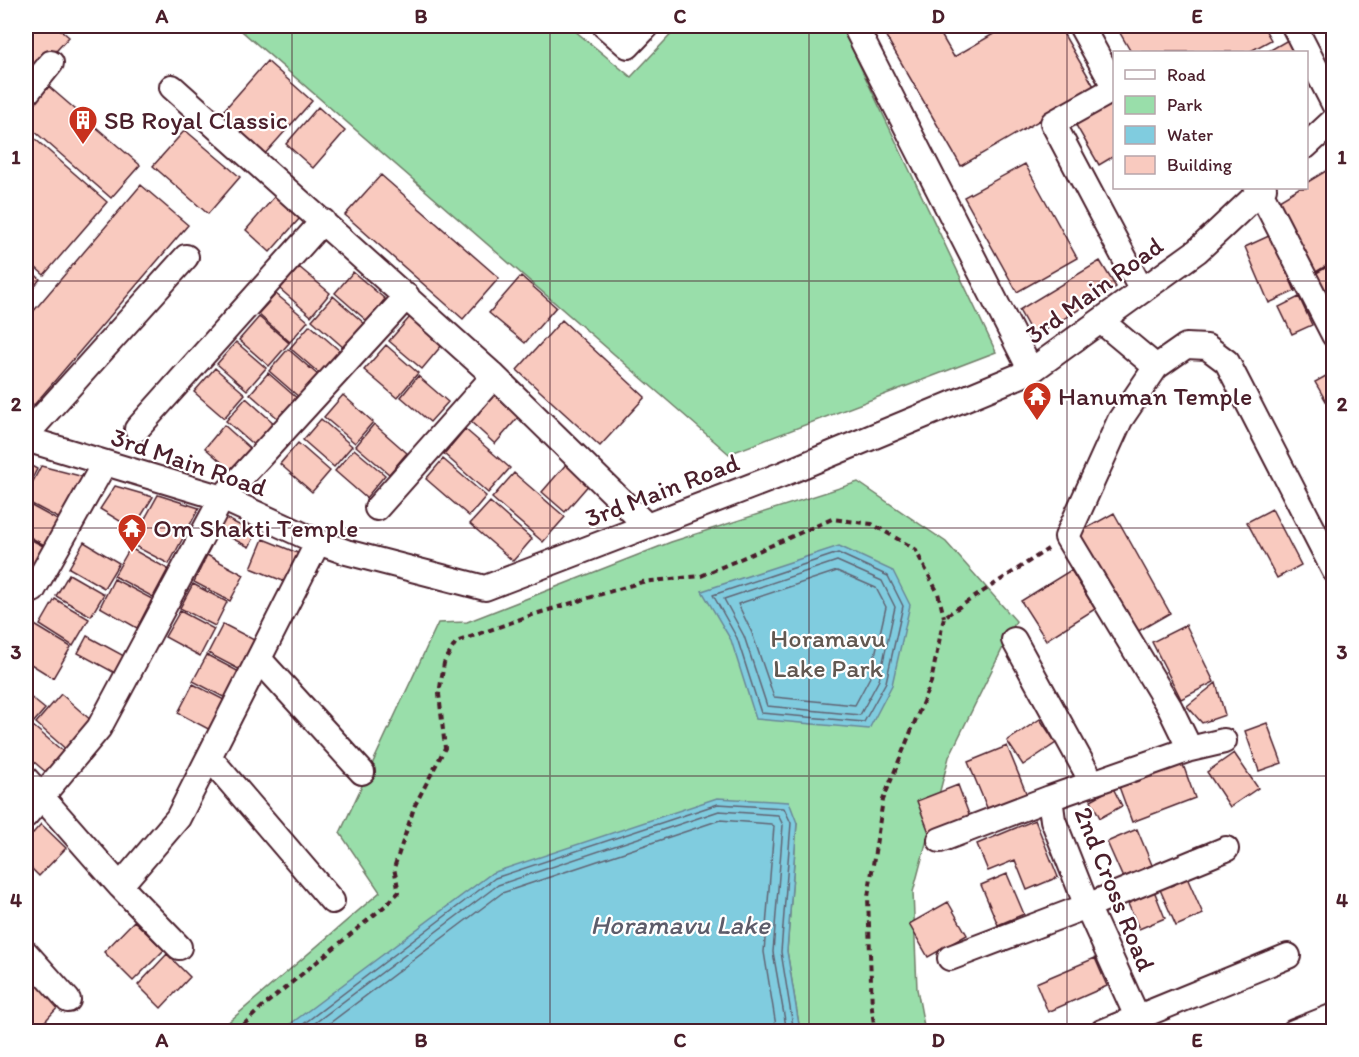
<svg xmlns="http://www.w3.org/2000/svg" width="1359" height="1057" font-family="Itim,sans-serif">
	<rect width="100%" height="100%" fill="#fff"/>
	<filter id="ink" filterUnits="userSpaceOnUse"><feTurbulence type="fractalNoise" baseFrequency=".0167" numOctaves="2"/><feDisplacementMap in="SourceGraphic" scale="12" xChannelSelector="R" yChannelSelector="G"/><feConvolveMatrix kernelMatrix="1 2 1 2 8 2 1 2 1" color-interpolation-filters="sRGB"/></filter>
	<g filter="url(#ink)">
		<path fill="#99deaa" stroke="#727e6a" stroke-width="1.5" d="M236,26H569L631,77L679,26H841L996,352L729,454Z
			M858,482L946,542L1016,621L949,757L913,892L917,989L925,1031H800L787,951L797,823L293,1022L285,1031L217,1032L380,892L340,833L438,623L467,622L671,542Z"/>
		<path fill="#80ccdf" stroke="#6a8797" stroke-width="1.5" d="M839,546L893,571L910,605L892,685L869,729L756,719L731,640L702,591Z
			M717,798L789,802L797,823L787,951L800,1031H285L293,1022L492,873Z"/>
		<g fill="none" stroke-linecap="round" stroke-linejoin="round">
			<path stroke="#606473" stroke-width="1.5" d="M838,553L888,576L903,606L886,682L864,722L761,713L737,638L713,595Z
				M837,561L882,581L895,607L879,680L860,715L767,706L744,636L724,599Z
				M837,571L876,588L886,607L870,677L855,705L774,697L752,633L738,604Z
				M293,1032L495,878L718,804L784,808L791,823L781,952L794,1032
				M303,1032L498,885L719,811L778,815L783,825L773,952L787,1032
				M318,1032L502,893L720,820L771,824L774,826L764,952L777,1032"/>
		</g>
		<path fill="#f9cabf" stroke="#4a1f2b" stroke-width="1.5" d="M26,26H56L69,37L35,74L26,66Z
			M880,26H936L954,57L1007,26H1059L1095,88L961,166Z
			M1116,26H1263L1271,40L1249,52H1131Z
			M1293,37L1302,52H1267Z
			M267,61L312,101L263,156L218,117Z
			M47,85L140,165L111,198L26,124V111Z
			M1114,96V156L1099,165L1073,120Z
			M318,107L345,131L313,168L286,144Z
			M185,130L240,177L208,214L153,166Z
			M26,131L107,202L44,275L26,259Z
			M1025,164L1077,258L1017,292L964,197Z
			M1334,166V261L1311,275L1274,203L1299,188H1306V183Z
			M381,175L499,278L463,319L345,215Z
			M141,185L188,225L34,405L26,398V320Z
			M275,196L300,218L270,252L246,230Z
			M1271,235L1295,291L1269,303L1245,247Z
			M1100,261L1116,287L1034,337L1019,310Z
			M1334,263V301L1327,305L1311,276Z
			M26,266L40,279L26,297Z
			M299,267L330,293L311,316L280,289Z
			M353,272L385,299L367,321L335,293Z
			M521,276L556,307L525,343L489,313Z
			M276,294L308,321L290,342L258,314Z
			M333,296L365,324L344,348L312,320Z
			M1299,297L1312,325L1292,334L1279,307Z
			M259,317L289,343L269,366L239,340Z
			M410,317L442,345L422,369L389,341Z
			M562,320L645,397L600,446L517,370Z
			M310,325L340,351L320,374L290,348Z
			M236,342L266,368L247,390L217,364Z
			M386,345L418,373L397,398L364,370Z
			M288,349L319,376L300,398L269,371Z
			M215,368L245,394L224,418L194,392Z
			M1333,372L1334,374V415L1315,382Z
			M268,373L299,400L281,421L250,394Z
			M418,376L448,402L430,422L401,397Z
			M495,394L520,415L495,444L471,422Z
			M343,395L373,422L355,443L324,417Z
			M246,398L276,425L257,448L226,421Z
			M321,419L352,446L334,467L303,440Z
			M374,424L407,453L389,474L356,446Z
			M224,425L252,450L233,472L205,448Z
			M465,429L510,468L488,493L444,454Z
			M298,443L330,471L312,492L280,464Z
			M354,449L385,475L366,498L335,471Z
			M443,459L486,496L469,516L426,479Z
			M568,462L591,482L565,512L542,492Z
			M26,463L37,469L26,490Z
			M41,466L84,477L62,520L26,501V495Z
			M514,473L565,517L543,542L492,498Z
			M115,486L153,497L133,529L100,509Z
			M158,495L199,508L169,564L131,544Z
			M490,502L532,539L513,561L470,524Z
			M26,503L61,522L48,547L26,535Z
			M1272,509L1301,565L1277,578L1247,522Z
			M1114,513L1170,613L1135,633L1078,533Z
			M224,517L256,534L249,547L217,531Z
			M26,537L47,548L34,574L26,570Z
			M263,539L305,556L293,585L251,568Z
			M84,542L119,563L104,588L69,568Z
			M130,548L168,569L153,597L114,576Z
			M207,555L244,575L230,601L194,582Z
			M1071,570L1095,609L1046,640L1021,601Z
			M69,574L104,594L91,616L56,596Z
			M114,579L152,599L137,628L100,607Z
			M193,584L227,602L215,626L180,608Z
			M55,599L89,619L73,646L40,625Z
			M180,611L214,629L200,656L165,637Z
			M33,624L71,647L53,678L26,661V637Z
			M223,624L262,644L246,673L208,653Z
			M1186,625L1214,682L1181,699L1152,642Z
			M87,636L124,656L115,673L78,653Z
			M207,655L245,675L231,701L193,681Z
			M1216,683L1225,715L1202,723L1187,706Z
			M193,684L230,703L214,732L178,713Z
			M61,694L93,722L68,751L36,723Z
			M29,696L45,709L26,731V700Z
			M1040,719L1056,743L1023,765L1007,741Z
			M1267,723L1282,763L1259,771L1245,731Z
			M33,726L66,754L48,774L26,755V735Z
			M1007,746L1027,795L988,810L968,762Z
			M1234,753L1258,788L1230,807L1207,772Z
			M1181,759L1195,798L1132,822L1118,784Z
			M958,785L971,820L930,835L917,801Z
			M1113,788L1122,806L1100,818L1091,800Z
			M1035,820L1058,877L1027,890L1015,860L988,871L977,844Z
			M41,824L66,848L39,876L26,863V841Z
			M1137,829L1152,865L1123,878L1107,842Z
			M1185,873L1203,914L1176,926L1158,885Z
			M1007,874L1024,914L998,925L981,885Z
			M1153,888L1165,918L1139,929L1126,899Z
			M948,902L967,935L928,957L909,924Z
			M134,921L164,950L133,981L104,952Z
			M167,954L190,977L161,1008L138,985Z
			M1095,958L1107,986L1048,1012L1036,983Z
			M26,969L38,982L26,995Z
			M39,983L60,1005L35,1032H29L26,1028V997Z"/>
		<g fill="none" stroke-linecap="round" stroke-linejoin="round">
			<g stroke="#4a1f2b" stroke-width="28">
				<path id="minor" d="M605,26L628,46L647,26
					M855,26L1031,371
					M1081,26L1114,86
					M1294,26L1334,104
					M172,87L494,376L647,526
					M1114,89L1053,123L1142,291
					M26,94L51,63
					M1306,146L1334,120
					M1260,191L1334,335
					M1101,321L1156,367L1120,420L1067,537L1170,708L1190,749L1050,798L1053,820L1087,906L1144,1032
					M1156,367L1186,346L1207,347L1227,362L1334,570
					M137,429L323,221
					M26,435L186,257
					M26,439L222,498L318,542L346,552L485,588L783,474L1031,371L1197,251L1264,188
					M377,508L494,376
					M33,590L104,464
					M1014,640L1092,782
					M259,659L362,772
					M1190,749L1224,741
					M209,757L332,901
					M26,779L120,886L179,947
					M26,815L99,728L222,498L407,296
					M940,840L1050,798
					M120,886L178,818L318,542
					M26,953L68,1000
					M950,958L1087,906L1226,849
					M1102,1032L1288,956
					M1294,1032L1334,1016"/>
			</g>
			<path stroke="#4a1f2b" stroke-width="4" stroke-dasharray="6 4.5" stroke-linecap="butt" d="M236,1032L263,1006L385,906L399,892L394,868L415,805L445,748L439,694L444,663L456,642L532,615L642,582L701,576L832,519L872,524L915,549L938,593L944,617
				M875,1032L872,1009L868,897L883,800L931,682L944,617L1048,549"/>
			<use href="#minor" stroke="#fff" stroke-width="24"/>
		</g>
	</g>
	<path fill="none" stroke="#4a1f2b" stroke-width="1.5" stroke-opacity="0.55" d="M292,26V1032M550,26V1032M809,26V1032M1067,26V1032M26,281H1334M26,528H1334M26,776H1334"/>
	<defs>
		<g id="building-pin" transform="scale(1.5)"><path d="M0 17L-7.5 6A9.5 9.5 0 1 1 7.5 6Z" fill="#c8321e" stroke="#fff"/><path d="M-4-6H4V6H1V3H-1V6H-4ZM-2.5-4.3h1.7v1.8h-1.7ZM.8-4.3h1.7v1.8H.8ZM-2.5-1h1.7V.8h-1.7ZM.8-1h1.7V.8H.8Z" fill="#fff"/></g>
		<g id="temple-pin" transform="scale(1.5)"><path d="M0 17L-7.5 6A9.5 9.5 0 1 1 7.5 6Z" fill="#c8321e" stroke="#fff"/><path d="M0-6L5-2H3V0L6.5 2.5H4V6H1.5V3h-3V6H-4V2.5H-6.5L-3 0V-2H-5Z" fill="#fff"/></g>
	</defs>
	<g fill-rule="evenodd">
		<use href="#building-pin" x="83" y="120"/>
		<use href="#temple-pin" x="1037" y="396"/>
		<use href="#temple-pin" x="132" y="528"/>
	</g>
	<g text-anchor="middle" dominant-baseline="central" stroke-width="4.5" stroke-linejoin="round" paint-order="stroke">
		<g font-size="26" fill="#4a1f2b" stroke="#fff" text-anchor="start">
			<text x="104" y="120">SB Royal Classic</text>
			<text x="1058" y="396">Hanuman Temple</text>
			<text x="153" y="528">Om Shakti Temple</text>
		</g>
		<g font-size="26" fill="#4a1f2b" stroke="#fff">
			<text transform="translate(1094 290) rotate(-36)">3rd Main Road</text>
			<text transform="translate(189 462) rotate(19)">3rd Main Road</text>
			<text transform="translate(662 490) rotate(-21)">3rd Main Road</text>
			<text transform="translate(1115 889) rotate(68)">2nd Cross Road</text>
		</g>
		<g font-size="26" fill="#625851" stroke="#fff">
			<text x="828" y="638">Horamavu<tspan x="828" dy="30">Lake Park</tspan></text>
		</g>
		<g font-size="27" font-style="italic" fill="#5d5c6a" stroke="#fff">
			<text x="680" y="924">Horamavu Lake</text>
		</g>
	</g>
	<rect width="1359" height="1057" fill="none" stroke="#fff" stroke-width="66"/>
	<rect x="1113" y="51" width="195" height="138" fill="#ffffff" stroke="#b7a5aa" stroke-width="1.5"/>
	<rect x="1125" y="70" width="30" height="9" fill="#ffffff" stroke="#b7a5aa" stroke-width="1.5"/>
	<text x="1167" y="81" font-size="18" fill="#4a1f2b">Road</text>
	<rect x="1125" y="96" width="30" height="18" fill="#99deaa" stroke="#b7a5aa" stroke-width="1.5"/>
	<text x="1167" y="111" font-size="18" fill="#4a1f2b">Park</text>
	<rect x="1125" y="126" width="30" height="18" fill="#80ccdf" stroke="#b7a5aa" stroke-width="1.5"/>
	<text x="1167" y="141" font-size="18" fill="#4a1f2b">Water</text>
	<rect x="1125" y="156" width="30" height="18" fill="#f9cabf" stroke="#b7a5aa" stroke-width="1.5"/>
	<text x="1167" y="171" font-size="18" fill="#4a1f2b">Building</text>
	<rect x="33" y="33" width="1293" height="991" fill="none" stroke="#4a1f2b" stroke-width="2"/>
	<g font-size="20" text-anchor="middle" font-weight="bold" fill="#4a1f2b">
		<text x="162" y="23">A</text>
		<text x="421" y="23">B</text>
		<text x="680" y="23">C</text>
		<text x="938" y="23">D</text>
		<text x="1197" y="23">E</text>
		<text x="16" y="164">1</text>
		<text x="1342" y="164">1</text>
		<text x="16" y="411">2</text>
		<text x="1342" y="411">2</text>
		<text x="16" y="659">3</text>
		<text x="1342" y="659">3</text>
		<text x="16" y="907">4</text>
		<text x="1342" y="907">4</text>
		<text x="162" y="1047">A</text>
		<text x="421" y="1047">B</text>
		<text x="680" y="1047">C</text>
		<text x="938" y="1047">D</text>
		<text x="1197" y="1047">E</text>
	</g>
</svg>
